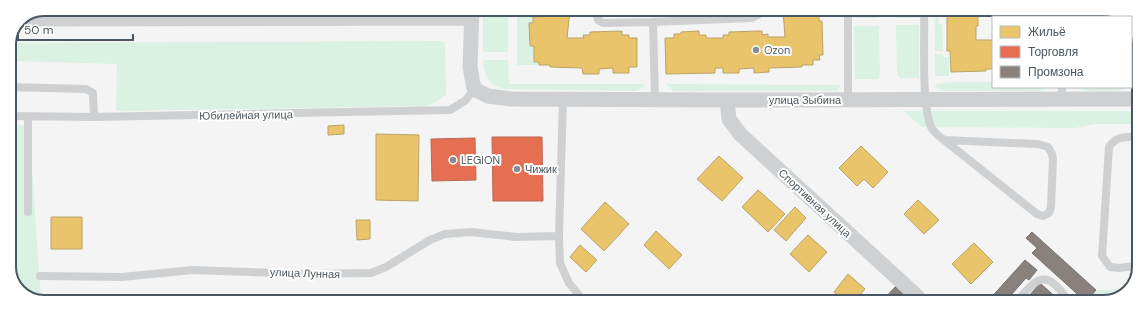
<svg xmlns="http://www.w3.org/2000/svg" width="1148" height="311" font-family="'DM Sans',sans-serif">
	<rect width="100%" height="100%" fill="#f4f4f4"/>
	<path fill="#d9f2e3" d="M483,9H508V52H483Z
		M517,10H537V17H533V23H529L530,46H534V62H539V65H517Z
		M606,10H755L751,13L617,15L608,13Z
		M854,10H878V18H854Z
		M896,10H919V18H896Z
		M934,10H942L943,15L938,16L939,24H942L943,51H935Z
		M1069,10H1081V17H1069Z
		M896,25H919V78H900L897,74Z
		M854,26H879L880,74L878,79H855Z
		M440,41L445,43L446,94L436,102L427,106L116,111L117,64L9,61V43Z
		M935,54H943L944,57H949V76H935Z
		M483,60H508L509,84H645L644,87L636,91L504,89C487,84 485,77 483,60Z
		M953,82H993V87H1049L1041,91H943L936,87L935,84Z
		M666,84L841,85L837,90L831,91H673Z
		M1072,87H1128C1119,94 1082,92 1072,87Z
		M903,111H1139V124H1096L1075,128L922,127Z
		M9,125H29L41,301C23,301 16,285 9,271Z
		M1130,289C1121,302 1101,302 1086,302L1096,290Z"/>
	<path fill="#e9c46a" stroke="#b9a367" d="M537,10H570L567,38H584L583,35H590V32L622,31V35H629V38H637V67H629V73H613V68L599,69V74H583L582,68L550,67V65H539V62H534V46H530L529,23H533V17H537Z
		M783,10H816V14H819V21H822L823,55H819L820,60H813V65H802V67L769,68V72L754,73V68L739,69V73H723V68H715V73L666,74L665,38H674V34H681V32L699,31V35H706V38H723V35H729V32L758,31H762V35L768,34V37H785Z
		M947,10H978V26H976V40H993V69H986V71L951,72L950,51H947Z
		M1081,10H1113V17H1081Z
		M344,125V134L328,135V126Z
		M376,134L419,135L418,201L376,200Z
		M861,146L888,172L873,188L864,179L857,186L839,168Z
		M719,156L743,178L722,201L697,179Z
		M758,190L785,214L768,232L742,207Z
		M918,200L939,220L924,234L904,214Z
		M605,202L629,224L604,251L581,229Z
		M795,207L806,218L786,241L774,230Z
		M51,217H82V249H51Z
		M356,220H370V239L357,240Z
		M656,231L682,255L669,269L644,245Z
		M808,235L827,252L809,272L790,254Z
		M974,243L993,262L971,284L952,264Z
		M580,245L597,260L586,272L570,257Z
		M848,274L865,289L854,302H847L834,292Z
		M241,296H269V301H241Z
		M51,298H79V301H51Z
		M149,298H173V301H149Z
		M328,299H354L353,301H328Z"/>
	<path fill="#e76f51" stroke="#b86856" d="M492,137H542L543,201H493Z
		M475,138L476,180L432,181L431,139Z"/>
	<path fill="#8a817c" stroke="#777474" d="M1032,232L1096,290L1086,302L1032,253L1037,248L1026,238Z
		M1025,260L1037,270L1029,280L1026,278L1005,302H987Z
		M1040,283L1060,301L1059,302H1024Z
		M897,285L908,294L901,302H881Z"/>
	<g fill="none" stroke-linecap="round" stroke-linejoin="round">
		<path stroke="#ced0d2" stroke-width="8" d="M596,10L598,20L603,23L653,22
			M848,10V100
			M924,10C925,39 921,103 931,127C934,133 940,137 944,140L1037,214L1043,216L1049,213L1051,207L1053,159L1052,154L1048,147L1038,144L944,140
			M1008,10L1017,14L1060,13
			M1138,40L1139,71
			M9,87L86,89L93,93L94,117
			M1062,87V100
			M563,98L559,236L560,263L569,283L584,301
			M655,99L653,22L752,18L758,15L761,10
			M9,116L94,117L450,110L466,100L474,89
			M28,117V212
			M1138,250L1137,259L1134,266L1119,268L1110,267L1102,256L1109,147C1117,135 1126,137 1138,137
			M40,276L122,277L193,270L306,274L371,273L386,267L430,240L445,234L471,232L516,237L559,236
			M1016,302C1036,280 1045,266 1067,299L1066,302"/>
		<path stroke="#ced0d2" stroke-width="15" d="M472,9L470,67L474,89L488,96L511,99L727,100L1139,99
			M20,19L471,18
			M727,100L729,119L740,134L918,297"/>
	</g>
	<g fill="#868d94" stroke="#fff" stroke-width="1.5">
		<circle cx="756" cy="50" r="4"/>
		<circle cx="453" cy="160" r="4"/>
		<circle cx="517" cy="169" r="4"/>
	</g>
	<g text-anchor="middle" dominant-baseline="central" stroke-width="4" stroke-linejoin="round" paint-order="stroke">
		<g font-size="11" fill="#4a5661" stroke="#fff" text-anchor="start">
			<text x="764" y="50">Ozon</text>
			<text x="461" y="160">LEGION</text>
			<text x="525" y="169">Чижик</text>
		</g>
		<g font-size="11" fill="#4a5661" stroke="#fff">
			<text x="805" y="100">улица Зыбина</text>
			<text transform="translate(246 115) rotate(-1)">Юбилейная улица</text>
			<text transform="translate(815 203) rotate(43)">Спортивная улица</text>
			<text transform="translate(305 273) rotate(2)">улица Лунная</text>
		</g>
	</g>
	<path d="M0 0H1148V311H0ZM44 16H1104A28 28 0 0 1 1132 44V267A28 28 0 0 1 1104 295H44A28 28 0 0 1 16 267V44A28 28 0 0 1 44 16Z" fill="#fff" fill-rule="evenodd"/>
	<path fill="none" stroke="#4a5661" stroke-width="2" d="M44 16H1104A28 28 0 0 1 1132 44V267A28 28 0 0 1 1104 295H44A28 28 0 0 1 16 267V44A28 28 0 0 1 44 16Z"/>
	<rect x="992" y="16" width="140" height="72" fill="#ffffff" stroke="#b7bbc0"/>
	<rect x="1000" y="26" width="20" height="12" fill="#e9c46a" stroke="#b7bbc0"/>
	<text x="1028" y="36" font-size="12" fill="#4a5661">Жильё</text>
	<rect x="1000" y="46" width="20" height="12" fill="#e76f51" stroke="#b7bbc0"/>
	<text x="1028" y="56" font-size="12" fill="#4a5661">Торговля</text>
	<rect x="1000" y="66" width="20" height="12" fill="#8a817c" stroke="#b7bbc0"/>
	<text x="1028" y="76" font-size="12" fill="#4a5661">Промзона</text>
	<path d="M18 34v6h115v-6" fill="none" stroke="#4a5661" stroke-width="2"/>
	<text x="24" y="34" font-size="12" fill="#4a5661" stroke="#ffffff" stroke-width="3" paint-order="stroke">50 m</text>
</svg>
